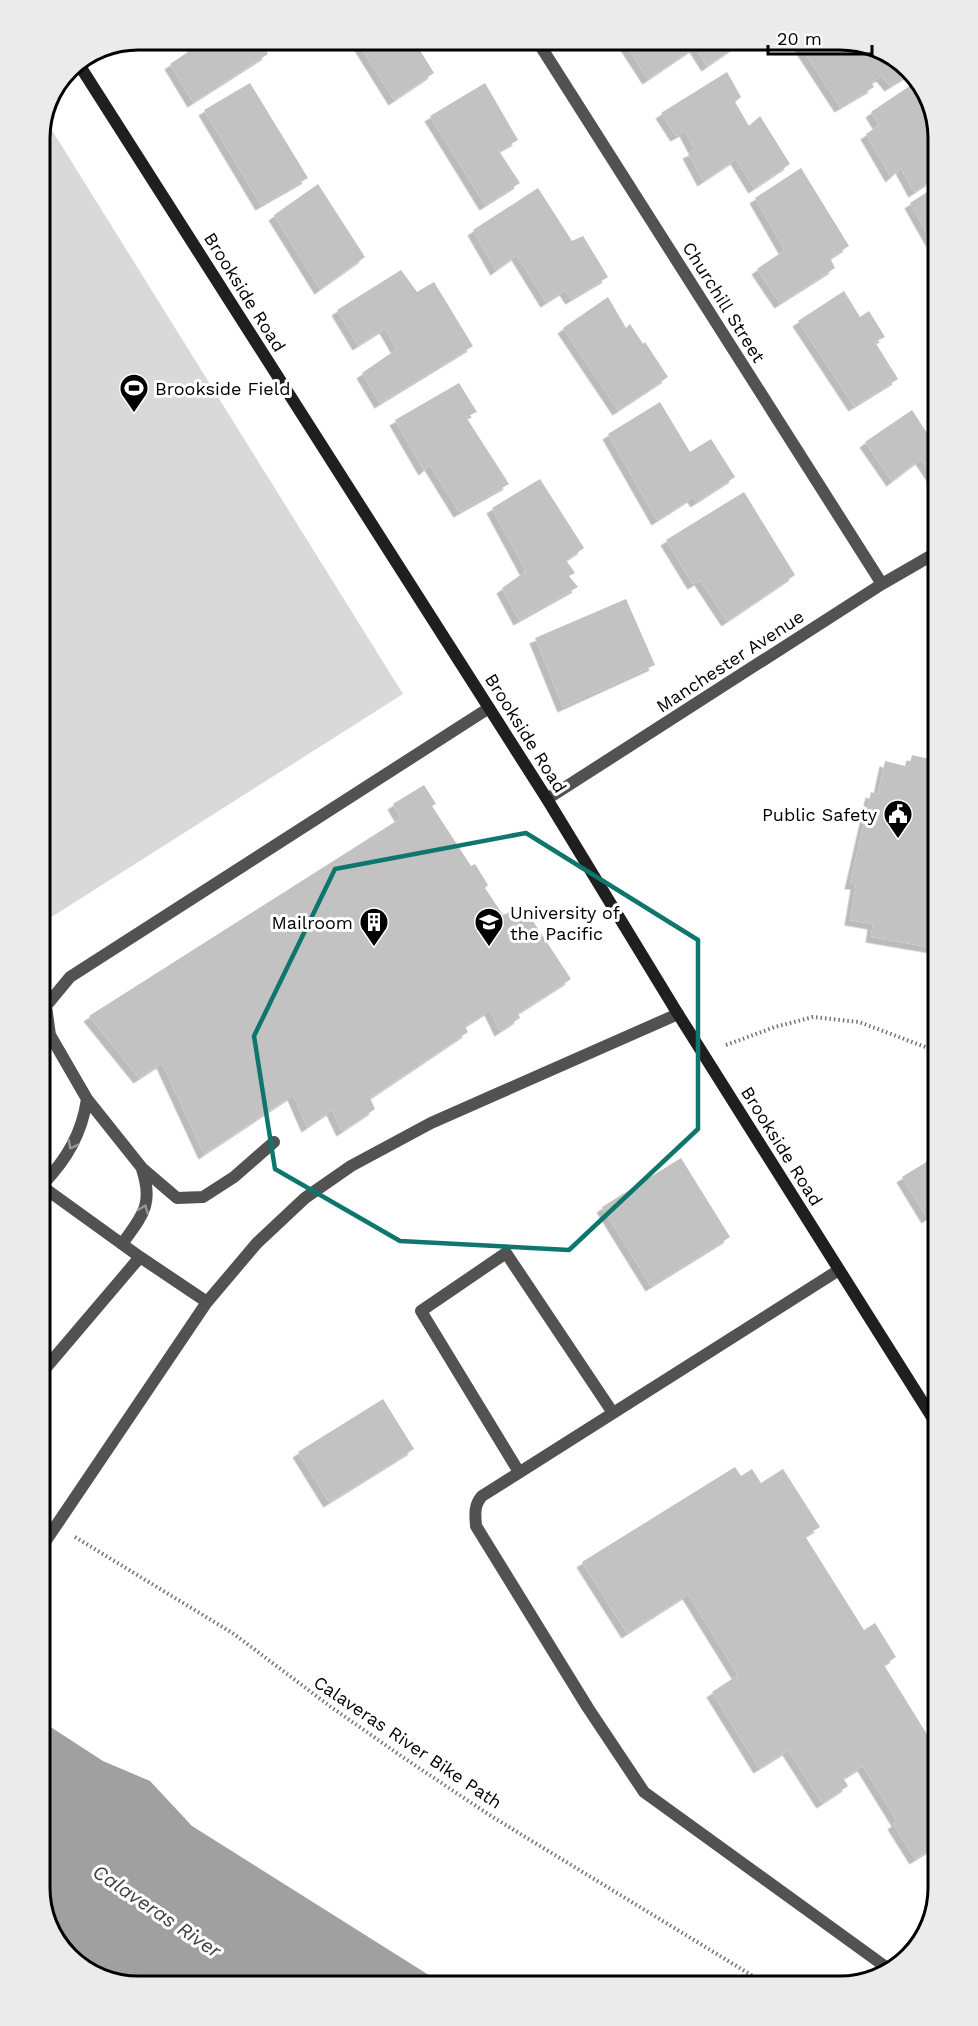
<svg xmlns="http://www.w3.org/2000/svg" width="978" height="2026" font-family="'Work Sans',sans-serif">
	<defs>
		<filter id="shadow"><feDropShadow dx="-5.5" dy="5.5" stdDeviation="0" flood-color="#0004"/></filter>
	</defs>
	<rect width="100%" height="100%" fill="#fff"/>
	<path fill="#d9d9d9" d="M45,119L403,694L42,923L39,131Z"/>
	<path fill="#a0a0a0" d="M46,1724L103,1761L150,1781L192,1826L443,1984L131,1987L82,1970L46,1926Z"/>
	<path fill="#c2c2c2" filter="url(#shadow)" d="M189,39H259L268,54L193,102L170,64L194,48Z
		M356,39H413L434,73L394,100Z
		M622,39H742L743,41L707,66L695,47L648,79Z
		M806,39H847L861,45L866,50L870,48L900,59L911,73L890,86L882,76L871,82L874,87L840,107L799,44Z
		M727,72L741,97L735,102L749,126L760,116L790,164L754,188L736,159L703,181L688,153L695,150L685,131L676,136L661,113Z
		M917,81L932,100V132L929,134L932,139V180L914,192L901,168L891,177L866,134L879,125L871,112Z
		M250,83L308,178L261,205L204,110Z
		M485,83L518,140L499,151L520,183L485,205L430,116Z
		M801,168L849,246L830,258L835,268L780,303L757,269L785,250L755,198Z
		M318,184L365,257L320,289L274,215Z
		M538,188L572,241L583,236L608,277L571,299L565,290L546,302L517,255L496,270L473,230Z
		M932,189V242L910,203Z
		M401,270L417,292L434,282L473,346L380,403L362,373L397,349L385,328L358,345L337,310Z
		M844,291L860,317L869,311L885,337L875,342L898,379L854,406L798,321Z
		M608,297L626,328L630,324L643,344L645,342L668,377L618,410L563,328Z
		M459,383L477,412L466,417L509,484L459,512L430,465L424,470L395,420Z
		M660,402L690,452L711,439L735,477L696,502L693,497L657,520L608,434Z
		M912,410L927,433L933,429V477L921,459L892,481L865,442Z
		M540,479L584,548L566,560L575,573L569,576L578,587L519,620L502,588L526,571L492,508Z
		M744,492L795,575L727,621L700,580L693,584L666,540Z
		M626,599L655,665L563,707L535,638Z
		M912,755L934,760L935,948L871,937L873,924L850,920L856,884H850L871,792L878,794L885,761L909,767Z
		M424,785L436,804L432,806L471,866L475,864L488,885L485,888L503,915L512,911L514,914L525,909L571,979L518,1013L520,1018L500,1031L490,1010L465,1026L468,1032L370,1098L375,1109L342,1131L332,1110L307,1127L293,1095L204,1154L162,1063L139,1078L89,1016L401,818L393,804Z
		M936,1156V1212L927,1218L902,1177Z
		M681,1158L730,1237L651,1286L602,1207Z
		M383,1399L414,1449L329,1502L298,1452Z
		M735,1467L741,1476L752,1469L761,1483L783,1469L820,1527L805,1536L864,1630L875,1623L896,1657L884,1665L938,1752L939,1844L915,1859L893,1824L897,1821L863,1766L843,1778L848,1786L822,1803L788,1750L759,1768L712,1692L738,1675L688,1594L627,1633L582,1562Z"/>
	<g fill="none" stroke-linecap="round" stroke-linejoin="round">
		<path stroke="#747474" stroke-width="4" stroke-dasharray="1.5 3" stroke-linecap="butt" d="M726,1045L775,1027L813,1017L859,1022L936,1051
			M75,1537L234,1634L331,1707L404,1758L491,1816L761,1981"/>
		<path stroke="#525252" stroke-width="12" d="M274,1142L234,1177L203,1197L177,1198L142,1168L87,1099L50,1035L46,1006L70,977L489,708
			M43,1184C67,1159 82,1133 87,1099
			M43,1187L140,1257L207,1302
			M122,1244C142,1216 154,1205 142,1169
			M839,1270L482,1496C474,1505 475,1514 476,1526L588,1708L644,1792L890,1970
			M44,1370L140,1257
			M519,1472L421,1311L506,1253L613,1413
			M45,1542L207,1302L257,1243L305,1198L351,1166L431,1123L678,1014"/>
		<path stroke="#525252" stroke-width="12" d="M536,39L882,584
			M547,799L882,584L934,554"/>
		<path stroke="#1f1f1f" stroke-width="12" d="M78,63L547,799L678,1014L937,1425"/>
	</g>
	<defs><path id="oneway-chevron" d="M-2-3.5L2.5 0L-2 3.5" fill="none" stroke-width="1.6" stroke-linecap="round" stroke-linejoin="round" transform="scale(1.5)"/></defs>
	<g stroke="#979797">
		<use href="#oneway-chevron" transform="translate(72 1145) rotate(118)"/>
		<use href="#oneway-chevron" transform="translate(144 1209) rotate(-69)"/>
	</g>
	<path fill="none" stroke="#0f766e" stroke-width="4.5" stroke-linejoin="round" d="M526,833L698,940V1129L569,1250L400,1241L275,1169L254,1036L335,869Z"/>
	<defs>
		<g id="stadium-pin" transform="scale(1.5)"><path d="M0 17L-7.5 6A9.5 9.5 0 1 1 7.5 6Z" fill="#000" stroke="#fff"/><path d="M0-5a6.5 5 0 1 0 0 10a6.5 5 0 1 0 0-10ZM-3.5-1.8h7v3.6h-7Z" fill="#fff"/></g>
		<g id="civic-pin" transform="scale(1.5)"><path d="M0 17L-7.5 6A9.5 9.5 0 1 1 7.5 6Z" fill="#000" stroke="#fff"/><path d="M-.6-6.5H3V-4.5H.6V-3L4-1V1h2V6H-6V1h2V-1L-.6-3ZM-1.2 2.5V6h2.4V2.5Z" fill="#fff"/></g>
		<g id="building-pin" transform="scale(1.5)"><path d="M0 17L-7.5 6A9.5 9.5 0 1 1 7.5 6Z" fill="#000" stroke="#fff"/><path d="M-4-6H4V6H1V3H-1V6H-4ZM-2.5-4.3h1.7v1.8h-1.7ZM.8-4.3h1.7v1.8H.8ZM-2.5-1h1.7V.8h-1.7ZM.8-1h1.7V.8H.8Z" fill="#fff"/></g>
		<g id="university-pin" transform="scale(1.5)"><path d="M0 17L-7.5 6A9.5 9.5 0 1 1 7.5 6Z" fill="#000" stroke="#fff"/><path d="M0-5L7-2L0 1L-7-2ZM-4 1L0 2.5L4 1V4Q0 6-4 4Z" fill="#fff"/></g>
	</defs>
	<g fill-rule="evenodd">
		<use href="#stadium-pin" x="134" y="388"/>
		<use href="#civic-pin" x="898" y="814"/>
		<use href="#building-pin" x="374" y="922"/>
		<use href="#university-pin" x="489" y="922"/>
	</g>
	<g text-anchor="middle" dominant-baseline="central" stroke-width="6" stroke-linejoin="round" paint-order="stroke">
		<g font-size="18" fill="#000" stroke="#fff">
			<text transform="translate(245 292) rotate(58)">Brookside Road</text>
			<text transform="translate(724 302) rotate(58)">Churchill Street</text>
			<text transform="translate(730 661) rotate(-33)">Manchester Avenue</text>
			<text transform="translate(526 733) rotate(58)">Brookside Road</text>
			<text transform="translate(782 1146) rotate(58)">Brookside Road</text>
			<text transform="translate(408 1742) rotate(34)">Calaveras River Bike Path</text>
		</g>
		<g font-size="18" fill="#000" stroke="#fff" text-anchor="start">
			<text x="155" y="388">Brookside Field</text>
			<text x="877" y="814" text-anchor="end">Public Safety</text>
			<text x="510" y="912">University of<tspan x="510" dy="21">the Pacific</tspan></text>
			<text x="353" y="922" text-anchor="end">Mailroom</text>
		</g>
		<g font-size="20" font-style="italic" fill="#414141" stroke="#fff">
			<text transform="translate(157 1911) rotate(34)">Calaveras River</text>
		</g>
	</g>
	<path d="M0 0H978V2026H0ZM138 50H840A88 88 0 0 1 928 138V1888A88 88 0 0 1 840 1976H138A88 88 0 0 1 50 1888V138A88 88 0 0 1 138 50Z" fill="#ebebeb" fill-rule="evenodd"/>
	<path fill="none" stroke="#000" stroke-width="3" d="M138 50H840A88 88 0 0 1 928 138V1888A88 88 0 0 1 840 1976H138A88 88 0 0 1 50 1888V138A88 88 0 0 1 138 50Z"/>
	<path d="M768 45v9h104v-9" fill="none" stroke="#000000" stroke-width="3"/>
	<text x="777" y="45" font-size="18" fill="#000000" stroke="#ffffff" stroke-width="4.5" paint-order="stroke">20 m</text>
</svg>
